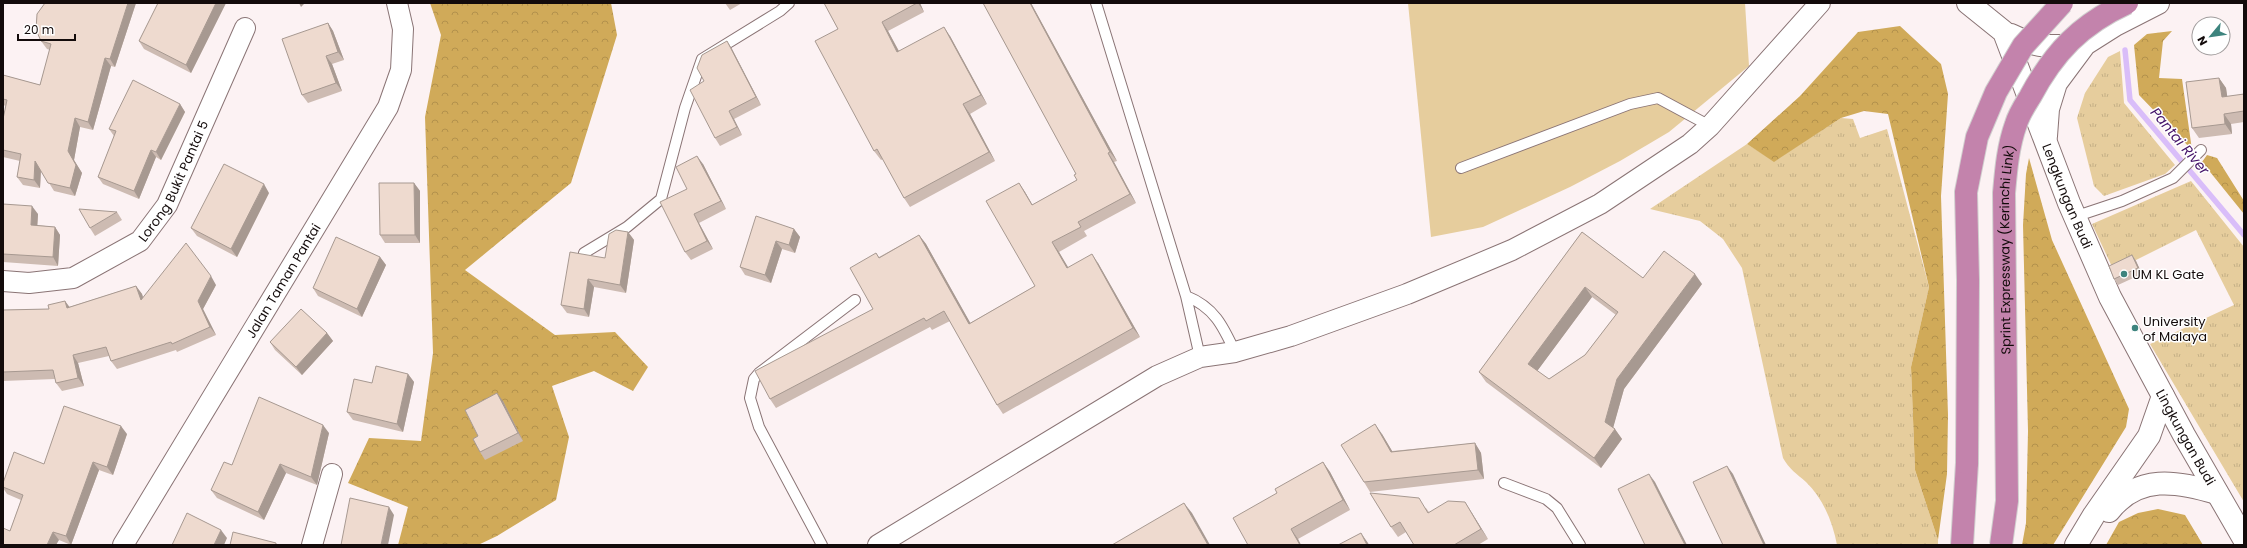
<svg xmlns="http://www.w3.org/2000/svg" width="2247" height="548" font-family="Poppins,sans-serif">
	<defs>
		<pattern id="grass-tufts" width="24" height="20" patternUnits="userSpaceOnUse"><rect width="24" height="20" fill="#e6cd9d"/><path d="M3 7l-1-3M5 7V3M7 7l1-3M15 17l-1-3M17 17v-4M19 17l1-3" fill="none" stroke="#c4af86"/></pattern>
		<pattern id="forest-crowns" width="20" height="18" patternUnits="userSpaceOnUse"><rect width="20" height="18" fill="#d0aa59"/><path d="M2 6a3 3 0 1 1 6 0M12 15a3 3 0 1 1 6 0" fill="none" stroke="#b2914c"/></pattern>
	</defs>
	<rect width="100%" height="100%" fill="#fcf2f3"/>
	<path fill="url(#grass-tufts)" d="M2120,51L2124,103L2175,165L2165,174L2104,196L2094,186L2077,118L2085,93L2108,57Z
		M1841,118L1853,119L1860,138L1887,129L1929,287L1911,367L1915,470L1938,540V545H1837C1833,523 1823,498 1806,482C1797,474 1789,469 1783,458L1742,268L1723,239L1700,221L1650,209L1747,144L1774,161Z
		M2191,181L2244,247V502L2150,344L2234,305L2196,230L2114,271L2092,224Z"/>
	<path fill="url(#forest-crowns)" d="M430,3H611L617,35L571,183L465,270L555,335L615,332L648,367L633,391L594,371L552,386L569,437L556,500L497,536L478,545H398L408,507L348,483L369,438L421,441L433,353L425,117L441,35Z
		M1900,26L1941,64L1948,94L1941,196L1948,415L1947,474L1938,540L1915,470L1911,367L1929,287L1888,114L1864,111L1841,118L1774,162L1747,144L1800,96L1858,32Z
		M2172,31L2163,41L2159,78L2182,79L2192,150L2139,95L2134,45L2147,34Z
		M2207,155L2217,158L2244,201V214L2202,162Z
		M2029,158L2052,240L2129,409L2126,427L2053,545H2022L2026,523L2028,431L2023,225L2026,174Z
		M2158,509L2185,515L2203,545H2106L2119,522L2138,513Z"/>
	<path fill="#e6cd9d" d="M1408,3H1745L1749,66L1669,132L1620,161L1570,187L1483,227L1431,237Z"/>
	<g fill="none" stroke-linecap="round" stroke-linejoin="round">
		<path stroke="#d9bdf9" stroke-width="5.5" d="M2125,50L2130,100L2244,235"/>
		<g stroke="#8a7475" stroke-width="12">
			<path id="lane" d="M1096,3L1186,296L1200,357
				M1461,168L1630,104L1658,98L1710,126
				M2074,217L2122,201L2173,178L2201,150
				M584,253L627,227L661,199L685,108L702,59L780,11L789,3
				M1186,296C1214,307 1223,326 1235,352
				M1504,483L1546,499L1557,508L1580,545
				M822,545L759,427L750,398L754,379L759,373L855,300"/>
		</g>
		<g stroke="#8a7475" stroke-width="22">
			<g id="street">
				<path id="s1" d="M3,281L29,283L73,278L140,241L167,205L245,28"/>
				<path id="s2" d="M123,545L388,107L401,70L403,29L397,3"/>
				<path d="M312,545L332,474"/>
				<path d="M878,545L1157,376L1200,357L1235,352L1291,336L1407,294L1512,250L1600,204L1690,144L1710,126L1820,3"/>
			</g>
		</g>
		<g stroke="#8a7475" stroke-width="24">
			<g id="secondary">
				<path id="s3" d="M1968,3L2004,32L2069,203L2110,297L2184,435L2244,539"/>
				<path d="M2011,35C2037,48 2051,47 2080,45"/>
				<path d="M2046,136L2048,109L2056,83L2085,44L2115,25L2158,3"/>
				<path d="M2109,511C2138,474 2177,481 2217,493"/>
				<path d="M2076,545L2094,515L2149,436L2163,396"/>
			</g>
		</g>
		<g stroke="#d0cece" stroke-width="24">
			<path id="highway" d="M1962,545L1967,463"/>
		</g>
		<use href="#lane" stroke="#fff" stroke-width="10"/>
		<use href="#street" stroke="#fff" stroke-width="20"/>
		<use href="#secondary" stroke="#fff" stroke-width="22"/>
		<use href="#highway" stroke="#c383ac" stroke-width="22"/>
		<g stroke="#d0cece" stroke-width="24" stroke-linecap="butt">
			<g id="highway-bridge">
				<path d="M1967,463L1968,280L1966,192L1977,137L1996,92L2023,46L2062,3"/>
				<path id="s4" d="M2001,545L2007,501L2004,193C2006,170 2008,146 2016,124C2019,114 2025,105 2030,97C2054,52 2081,24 2127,3"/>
			</g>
		</g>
		<use href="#highway-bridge" stroke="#c383ac" stroke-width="22"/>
	</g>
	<path fill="#cdbbb2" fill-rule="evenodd" d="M45,3H136L115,67L111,66L93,130L80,127L74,160L82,173L75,196L54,191L41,170L40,188L23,185L17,177L20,161L3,157V119L6,106L3,105V75L40,85L50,50L47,49L41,41Z
		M158,3H226L191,73L144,49L139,41Z
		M725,3H742L730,10Z
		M824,3H920L924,12L888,31L899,51L950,36L987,104L970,114L995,161L910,207L904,198L883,159L881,160L874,151L838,29Z
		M983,3H1031L1117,161L1114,162L1136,203L1084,231L1087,236L1059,252L1068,268L1098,263L1140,337L1003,414L997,405L950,321L932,330L930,327L776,408L770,399L873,309L876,253L879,257L919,235L926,244L970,323L1035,286L1019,183L1025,192L1032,205L1077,180L1076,174Z
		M328,23L333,31L344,60L332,64L342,91L308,103L302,95Z
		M727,41L732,49L761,105L734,119L742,135L720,146L715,138L704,81Z
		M2219,78L2226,88L2227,97L2244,94V122L2231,124L2232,134L2199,138L2192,128Z
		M180,104L185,112L161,160L156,157L139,199L103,184L98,177L114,136L109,129Z
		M703,164L726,209L699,223L713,249L691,260L685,252L687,189Z
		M414,183L420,191V243H385L380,235Z
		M269,193L237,257L197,236L191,228Z
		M3,204L38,214L37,225L55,227L60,235L58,266L3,262Z
		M117,212L122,220L95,236L90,228Z
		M794,229L800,237L795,253L782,249L771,283L745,275L740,267Z
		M628,232L634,240L626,293L594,287L589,317L567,313L561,305L605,258Z
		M1582,232L1643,278L1702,284L1624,389L1613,427L1622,439L1601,468L1486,382L1479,372ZM1592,297L1616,315L1585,355L1549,379L1537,371Z
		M2132,255L2136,261L2142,274L2118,285L2114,279Z
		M380,257L386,265L362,317L318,296L313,288Z
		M216,285L203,309L216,335L177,352L176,350L117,369L111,361L109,356L78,363L84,386L62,391L56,383L55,379L3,381V310L49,309L65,301L69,307L136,286L142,294L143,297Z
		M327,333L333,341L302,375L275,350L270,342Z
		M408,374L414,382L403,432L353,420L347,412L372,383Z
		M503,401L523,441L485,460L480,452L478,436Z
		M329,433L317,485L286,473L264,520L217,498L211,490L232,465Z
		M127,434L113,475L99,470L71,545L59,540L10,531L21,500L7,494L3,488V483L44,464Z
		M1382,434L1392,451L1475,443L1481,453L1484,479L1370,492L1364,482Z
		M1323,462L1330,472L1350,510L1298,539L1301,545H1248L1277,493Z
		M1370,493L1426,508L1429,512L1465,502L1488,539L1478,545H1414L1406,532L1398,537L1391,527Z"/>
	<path fill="#a79991" d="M128,3H136L115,67L110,59Z
		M216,3H226L191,73L186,65Z
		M299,3H305L301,7Z
		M918,3H920L924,12Z
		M1030,3H1031L1117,161L1110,152Z
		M882,22L888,31L904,61L897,52Z
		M328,23L333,31L344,60L338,52Z
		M944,27L950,36L987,104L981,95Z
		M727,41L732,49L761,105L756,97Z
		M326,56L332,64L342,91L336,83Z
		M105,58L111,66L93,130L88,122Z
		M2219,78L2226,88L2229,108L2222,97Z
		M180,104L185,112L161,160L156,152Z
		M963,104L970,114L995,161L989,152Z
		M729,111L734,119L742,135L737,127Z
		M2224,114L2231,124L2232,134L2225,124Z
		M75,118L80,127L74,160L82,173L75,196L70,188L68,151Z
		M151,150L156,157L139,199L134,191Z
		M1108,153L1114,162L1136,203L1130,194Z
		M697,156L703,164L726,209L721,201Z
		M35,161L41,169L40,188L34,180Z
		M414,183L420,191V243L415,235Z
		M1019,183L1025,192L1038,214L1032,205Z
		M264,184L269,193L237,257L231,249Z
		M32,206L38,214L37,233L31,225Z
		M694,214L699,223L713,249L707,241Z
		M55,227L60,235L58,266L53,257Z
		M794,229L800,237L795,253L789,245Z
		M628,232L634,240L626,293L620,285Z
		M919,235L926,244L976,333L969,324Z
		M776,241L782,249L771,283L765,275Z
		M1052,242L1059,252L1074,277L1067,268Z
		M1092,254L1098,263L1140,337L1133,328Z
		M2132,255L2136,261L2142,274L2138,268Z
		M380,257L386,265L362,317L357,309Z
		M1695,274L1702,284L1624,389L1612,432L1605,422L1617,379Z
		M211,276L216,285L203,309L216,335L210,327L198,301Z
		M588,279L594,287L589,317L584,309Z
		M136,286L142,294L146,308L141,300Z
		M1585,287L1592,297L1535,374L1528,364Z
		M65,301L71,309L67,308Z
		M327,333L333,341L302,375L296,367Z
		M73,355L78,363L84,386L78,378Z
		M408,374L414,382L403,432L397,424Z
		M497,393L503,401L523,441L518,433Z
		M1375,424L1382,434L1398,461L1391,452Z
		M323,425L329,433L317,485L311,477Z
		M121,426L127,434L113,475L107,467Z
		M1615,429L1622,439L1601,468L1594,458Z
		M1475,443L1481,453L1484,479L1478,470Z
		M93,462L99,470L71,545L66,536Z
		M1323,462L1330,472L1350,510L1343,500Z
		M280,464L286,473L264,520L258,512Z
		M1727,466L1733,474L1766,545H1764Z
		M1649,474L1655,482L1687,545H1685Z
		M1465,502L1472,513L1488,539L1481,529Z
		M1184,503L1192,513L1210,545H1208Z
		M389,507L394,515L388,545H381Z
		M1291,529L1298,539L1301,545H1300Z
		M221,530L227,538L224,545H214Z
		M53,532L59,540L56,545H47Z
		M1361,533L1368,543L1369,545H1367Z"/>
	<path fill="#eedacf" stroke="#a79991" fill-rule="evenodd" d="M45,3H128L110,59L105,58L88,122L75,118L68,151L76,165L70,188L48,183L35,161L34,180L17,177L21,154L3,150V119L7,100L3,99V75L40,85L51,44L41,41L36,30L37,14Z
		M158,3H216L186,65L139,41Z
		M824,3H917L882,22L897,52L944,27L981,95L963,104L989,152L904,198L877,149L874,151L815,41L838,29Z
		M983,3H1030L1110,152L1108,153L1130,194L1078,222L1081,227L1052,242L1067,268L1092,254L1133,328L997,405L944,311L926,321L924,318L770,399L755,371L873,309L850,268L876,253L879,258L919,235L969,324L1035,286L986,201L1019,183L1032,205L1077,180L1074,175L1076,174Z
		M328,23L338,52L326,56L336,83L302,95L282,39Z
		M727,41L756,97L729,111L737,127L715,138L690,90L704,81L697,68L702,55Z
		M2219,78L2222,97L2244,94V111L2224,114L2225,124L2192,128L2186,82Z
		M133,80L180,104L156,152L151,150L134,191L98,177L116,131L109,129Z
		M697,156L721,201L694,214L707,241L685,252L660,202L687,189L676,167Z
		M224,164L264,184L231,249L191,228Z
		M379,183H414L415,235H380Z
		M3,204L32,206L31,225L55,227L53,257L3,254Z
		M79,209L117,212L90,228Z
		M756,216L794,229L789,245L776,241L765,275L740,267Z
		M616,230L628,232L620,285L588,279L584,309L561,305L570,252L605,258L609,234Z
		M1582,232L1643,278L1664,251L1695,274L1617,379L1605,422L1615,429L1594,458L1479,372ZM1585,287L1618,312L1585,355L1549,379L1528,364Z
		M336,237L380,257L357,309L313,288Z
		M186,243L211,276L198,301L210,327L172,344L171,342L111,361L106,347L73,355L78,378L56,383L53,370L3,372V310L49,309L48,305L65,301L67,308L136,286L141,300Z
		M2132,255L2138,268L2114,279L2109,266Z
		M301,309L327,333L296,367L270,342Z
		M376,366L408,374L397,424L347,412L354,379L372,383Z
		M497,393L518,433L480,452L473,439L478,436L465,410Z
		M259,397L323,425L311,477L280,464L258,512L211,490L224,462L232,465Z
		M64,406L121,426L107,467L93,462L66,536L53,532L47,545H3V528L10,531L23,495L3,487V483L14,452L44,464Z
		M1375,424L1391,452L1475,443L1478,470L1364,482L1341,445Z
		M1323,462L1343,500L1291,529L1300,545H1248L1233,518L1277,493L1275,489Z
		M1727,466L1764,545H1723L1693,482Z
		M1649,474L1685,545H1645L1618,489Z
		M1370,493L1419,498L1428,513L1448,501L1465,502L1481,529L1454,545H1414L1400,522L1391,527Z
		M350,498L389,507L381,545H341Z
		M1184,503L1208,545H1112Z
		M187,513L221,530L214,545H172Z
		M233,532L276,543V545H230Z
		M1361,533L1367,545H1338Z"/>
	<g fill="#3d847e" stroke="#fff" stroke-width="1.5">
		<circle cx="2124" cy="274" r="4"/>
		<circle cx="2135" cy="328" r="4"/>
	</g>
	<g text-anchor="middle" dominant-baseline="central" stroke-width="3" stroke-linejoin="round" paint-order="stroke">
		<g font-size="13" fill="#130b0b" stroke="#fff">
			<text stroke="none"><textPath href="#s1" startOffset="216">Lorong Bukit Pantai 5</textPath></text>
			<text stroke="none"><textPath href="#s3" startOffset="222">Lengkungan Budi</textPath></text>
			<text stroke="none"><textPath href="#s4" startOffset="296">Sprint Expressway (Kerinchi Link)</textPath></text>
			<text stroke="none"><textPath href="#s2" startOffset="309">Jalan Taman Pantai</textPath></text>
			<text stroke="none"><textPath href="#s3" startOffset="491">Lingkungan Budi</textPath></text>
		</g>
		<g font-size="13" fill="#130b0b" stroke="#fff" text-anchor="start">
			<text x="2132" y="274">UM KL Gate</text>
			<text x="2143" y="321">University<tspan x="2143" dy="15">of Malaya</tspan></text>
		</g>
		<g font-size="14" font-style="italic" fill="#441268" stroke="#fff">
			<text transform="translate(2180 141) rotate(50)">Pantai River</text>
		</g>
	</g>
	<rect width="2247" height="548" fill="none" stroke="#130b0b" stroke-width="8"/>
	<g transform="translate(2211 36) rotate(241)"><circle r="19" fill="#ffffff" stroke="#a19d9d"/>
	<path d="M0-3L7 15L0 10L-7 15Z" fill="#3d847e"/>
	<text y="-6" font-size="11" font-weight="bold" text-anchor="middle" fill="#130b0b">N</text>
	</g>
	<path d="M18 34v6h57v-6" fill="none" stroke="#130b0b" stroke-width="2"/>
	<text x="24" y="34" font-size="12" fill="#130b0b" stroke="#ffffff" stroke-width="3" paint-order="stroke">20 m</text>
</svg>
